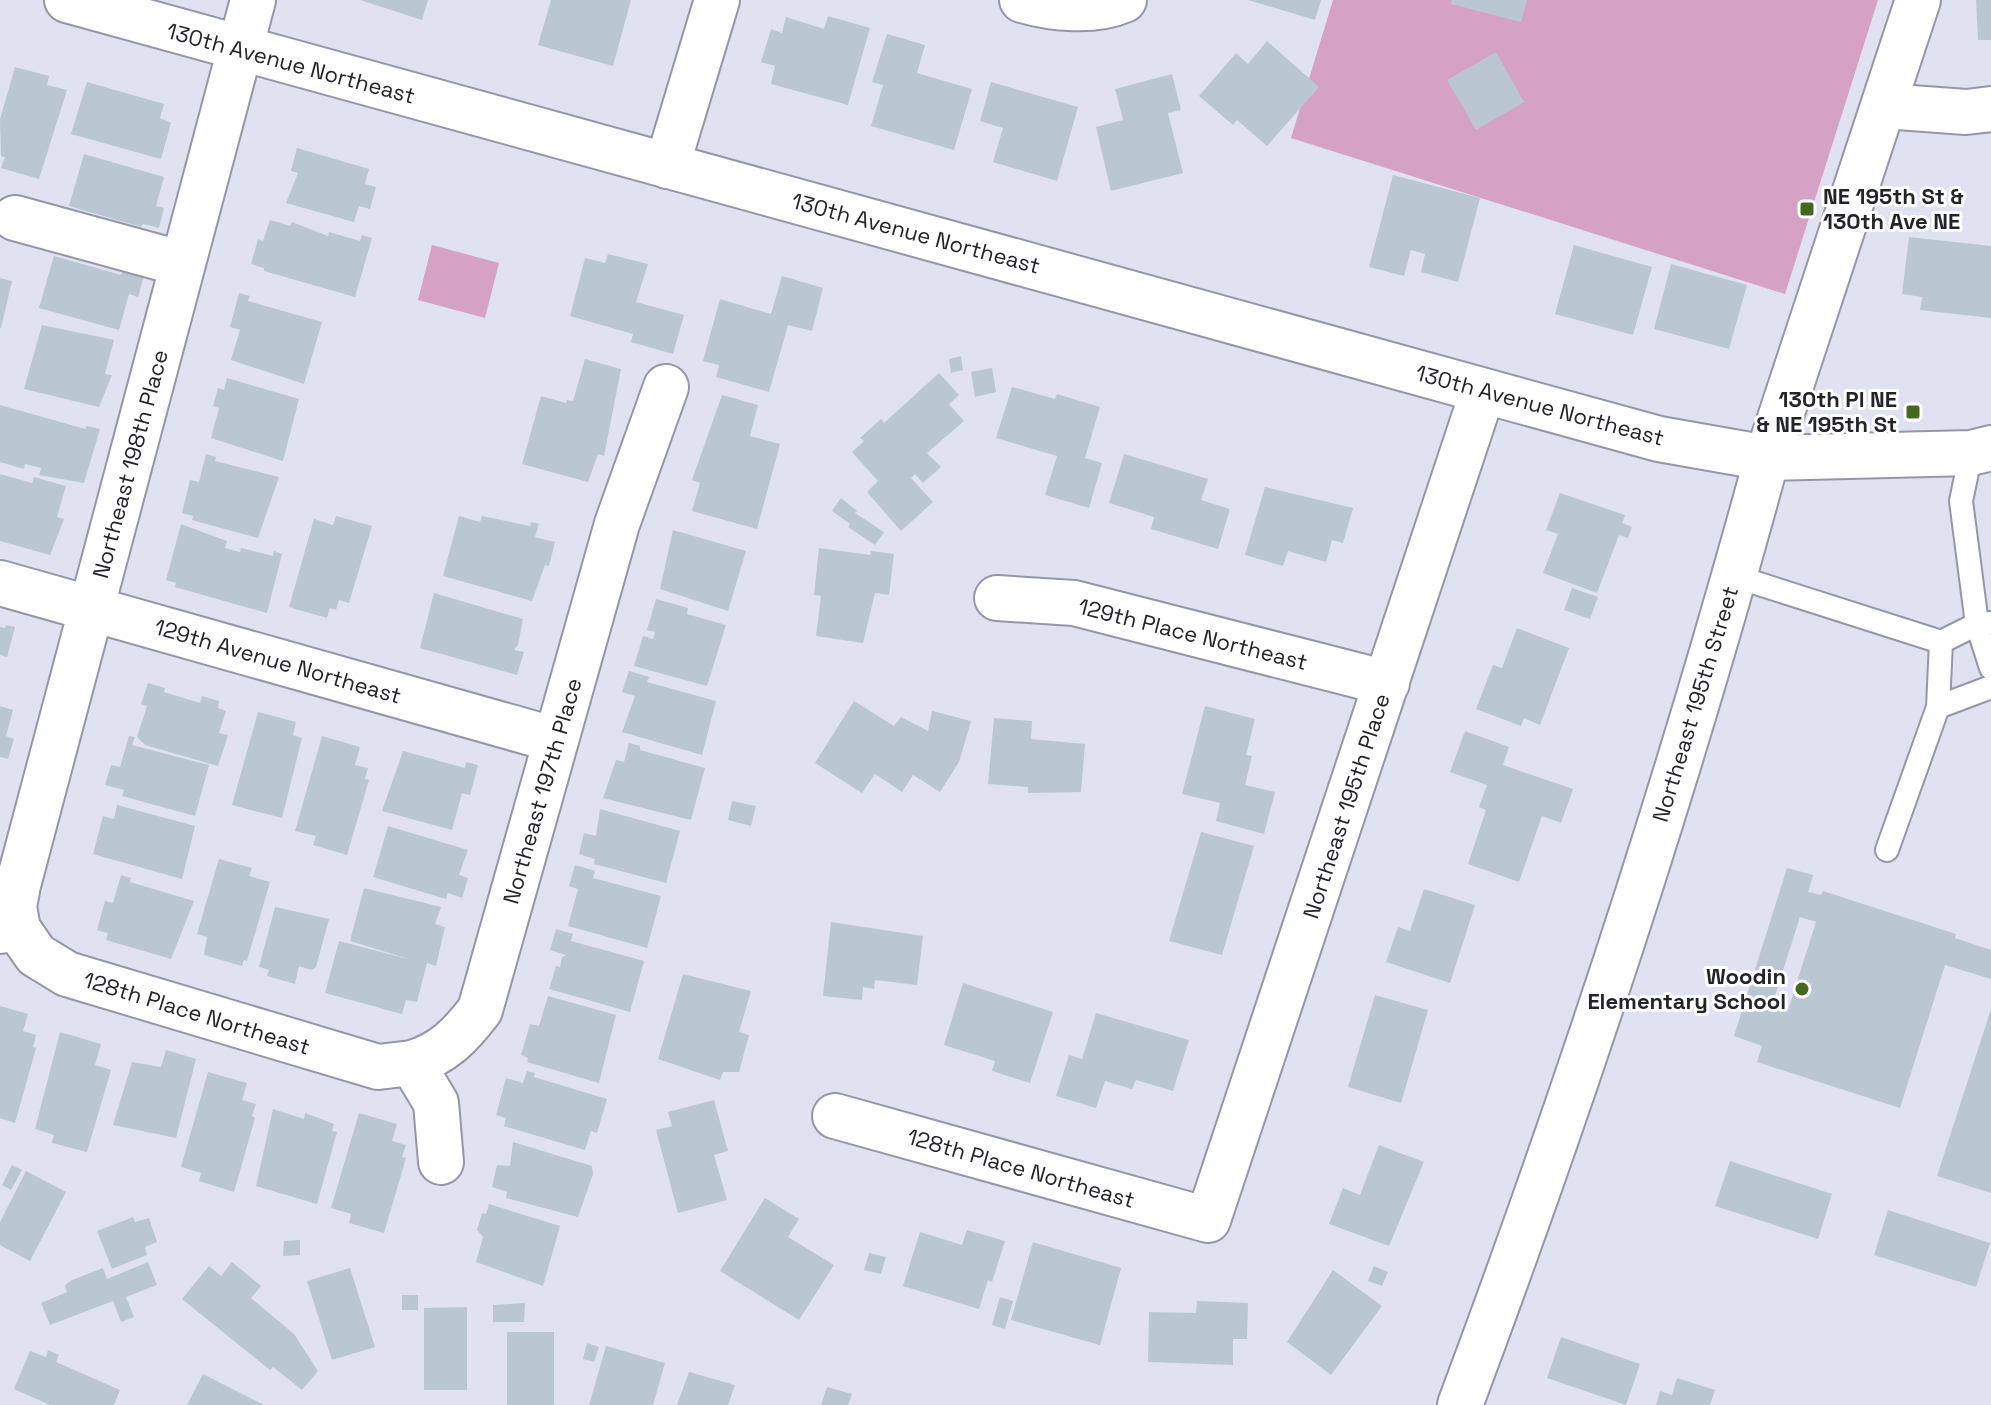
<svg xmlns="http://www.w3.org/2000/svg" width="1991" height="1405" font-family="'Space Grotesk',sans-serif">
	<rect width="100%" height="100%" fill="#e0e2f2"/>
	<path fill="#d5a1c5" d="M1333,0H1878L1785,294L1291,138Z
		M432,245L499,263L485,318L418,300Z"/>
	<path fill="#bac6d2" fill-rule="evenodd" d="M360,0H428L422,20Z
		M551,0H631L613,66L538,45Z
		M1248,0H1321L1315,20Z
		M1452,0H1527L1521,22L1451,4Z
		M1976,0H1991V40H1978Z
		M828,16L870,28L848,105L771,84L775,66L761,62L771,29L782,33L786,17L824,29Z
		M887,34L925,45L917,73L972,89L954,150L871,126L883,85L872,82Z
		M1267,41L1319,87L1267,146L1237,120L1233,125L1199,96L1236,53L1248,64Z
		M1496,52L1524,102L1476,130L1447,80Z
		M15,67L49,76L47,85L67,90L39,179L1,168L5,157L1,156L0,119Z
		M1172,74L1181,110L1168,113L1183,173L1111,191L1096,127L1123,120L1115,89Z
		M87,82L164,104L160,118L171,123L161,159L71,134Z
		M991,82L1078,107L1057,181L993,162L1003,128L980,121Z
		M297,148L369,169L365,184L376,187L370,209L359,206L354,222L286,203L298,173L291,171Z
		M84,154L164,177L156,206L164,208L159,228L143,224L141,227L69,206Z
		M1393,175L1480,198L1458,282L1421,272L1425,254L1411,250L1404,276L1369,267Z
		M270,220L290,226L292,222L328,236L329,232L360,241L362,235L372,238L355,297L264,271V268L251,264L258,239L263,241Z
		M1909,237L1991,246V318L1920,310L1922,297L1902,294Z
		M1574,245L1652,267L1633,335L1555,314Z
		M608,254L648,264L636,302L684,315L673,354L631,342L633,334L570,316L585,258L605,263Z
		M54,256L121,275L123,270L144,276L138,297L129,294L119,330L39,308Z
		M1671,264L1747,285L1729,349L1654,329Z
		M782,276L823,288L812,331L788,325L769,392L716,377L719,365L703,361L720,299L771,314Z
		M0,278L12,281L1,328H0Z
		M239,293L250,296L248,301L322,322L304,384L231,360L240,330L230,327Z
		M42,325L114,340L105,374L112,375L99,407L24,389Z
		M961,356L963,370L951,373L949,359Z
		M585,359L621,369L604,456L598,454L588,482L522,464L541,396L566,403L567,400L573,401Z
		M992,368L996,392L975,397L971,372Z
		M939,373L959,395L949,404L964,421L927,453L941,467L923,483L915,474L911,478L933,502L901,531L867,492L878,481L852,452L864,441L860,438L881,419L884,423Z
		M227,378L299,399L283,461L211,438L219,408L213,406L218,388L224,390Z
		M1012,387L1055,399L1057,394L1100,407L1085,458L1102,463L1089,508L1045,495L1057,456L996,438Z
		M722,395L758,405L750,436L780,444L757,529L692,511L700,483L692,480Z
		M0,405L85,429L87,426L100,429L84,483L39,475L41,468L25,464L24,469L0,462Z
		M206,454L216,457L215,461L279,477L258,538L192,520L193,516L182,513L190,480L199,482Z
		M1124,454L1208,479L1201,500L1230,509L1218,549L1151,529L1154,517L1109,503Z
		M0,474L32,483L34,477L66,486L57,517L64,519L50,555L0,541Z
		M1265,487L1353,508L1343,543L1332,540L1326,562L1288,551L1283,566L1245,555Z
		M1560,493L1625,515L1622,523L1632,527L1628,538L1619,535L1597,593L1543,573L1558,534L1546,530Z
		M841,498L857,511L855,513L884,532L875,545L848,527L850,524L832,511Z
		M336,516L372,526L349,603L339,600L336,610L330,608L327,618L289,607L314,519L333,525Z
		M459,516L480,522L482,516L530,526L531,522L539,524L535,537L555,542L549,566L545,565L532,601L443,576Z
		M181,524L227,541L225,548L240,552L241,548L273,556L274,551L282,554L267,613L175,587L176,583L166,580Z
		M673,530L746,551L728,611L660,589Z
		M819,548L870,555L871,551L894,554L889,595L875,593L863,643L816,636L821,596L814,595Z
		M1572,588L1598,597L1590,619L1564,610Z
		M434,593L523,619L518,645L514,650L524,652L517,675L420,648Z
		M656,599L688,608L687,614L726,625L707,686L634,666L643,636L653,639L655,632L647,630Z
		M6,625L15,627L7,657L0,655V627L5,628Z
		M1517,628L1569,648L1540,725L1524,718L1521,726L1476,709L1493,665L1502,668Z
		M629,671L649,677L647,682L716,701L702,755L622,732L635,696L622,692Z
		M148,683L165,688L164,692L200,703L202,696L219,701L218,708L226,711L219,733L228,735L218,766L145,745L137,737L147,706L141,704Z
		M854,701L894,726L901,717L928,731L932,711L971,721L959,762L940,792L913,775L902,792L875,774L862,793L815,763Z
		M0,706L13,710L6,736L14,739L8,759L0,757Z
		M1205,706L1255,719L1246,755L1252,756L1245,785L1275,792L1264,834L1216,821L1220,803L1182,794Z
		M258,712L296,722L293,735L302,738L282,818L232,805Z
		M994,718L1032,721L1031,739L1085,744L1081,792L1028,793V787L988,784Z
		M1465,731L1509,747L1503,765L1573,789L1561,823L1542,816L1519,882L1468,864L1486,810L1479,807L1487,785L1450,772Z
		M129,736L135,737L132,745L209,765L195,816L122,796L124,790L105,785L111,765L120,767Z
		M322,736L360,747L355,765L368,768L365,779L369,780L347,855L313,845L316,836L295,831Z
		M629,743L640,746V750L705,768L691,820L603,798L616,760L624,762Z
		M403,751L465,768L466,762L478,765L470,795L462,793L452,830L382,811Z
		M732,801L756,806L751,826L728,820Z
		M117,805L195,826L182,879L93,854L103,816L114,819Z
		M600,809L680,831L666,883L594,864L595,859L579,854L584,833L596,836Z
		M388,826L468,850L459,875L468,878L462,898L448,893L446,899L373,877Z
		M1201,832L1254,846L1222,955L1169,941Z
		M219,859L252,868L249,876L270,882L247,961L244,960L242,966L204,955L207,937L197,934Z
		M575,865L595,871L593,878L661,896L647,948L568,926L578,889L569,886Z
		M1787,868L1813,875L1808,892L1821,895L1823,891L1956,934L1955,938L1991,950V979L1945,965L1900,1108L1757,1062L1762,1046L1734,1036ZM1800,917L1816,922L1788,1010L1772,1005Z
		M121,875L131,878L130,882L194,901L171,959L106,940L108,933L97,930L105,901L113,903Z
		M364,888L441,907L435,924L445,927L436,966L427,963L417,1002L406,1000L402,1014L325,993L339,941L412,960L350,941Z
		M1424,889L1475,905L1450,983L1386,962L1398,927L1410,931Z
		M275,907L329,919L316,967L312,970L299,966L295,984L267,976L269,970L259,967Z
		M831,922L923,936L917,985L875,980L874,989L863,987L862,1000L823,996Z
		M556,929L573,934L571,941L644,961L630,1012L549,989L556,966L560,967L562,957L566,955L550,950Z
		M683,974L751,991L739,1032L749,1035L739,1072H723L720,1080L658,1059Z
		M963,983L1053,1012L1030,1083L992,1071L995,1061L944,1045Z
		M1375,995L1428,1010L1401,1103L1348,1087Z
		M548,996L616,1015L599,1083L527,1062L528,1058L521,1055L530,1024L539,1026Z
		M0,1006L28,1014L23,1031L36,1035L33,1047L36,1048L15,1123L0,1118Z
		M1991,1009V1193L1937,1176Z
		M1096,1013L1189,1040L1173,1091L1136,1080L1132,1089L1105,1081L1096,1108L1056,1096L1069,1055L1082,1059Z
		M60,1032L101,1044L95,1065L111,1070L87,1152L52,1143L54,1135L35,1129Z
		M166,1050L196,1059L176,1138L113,1125L132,1062L161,1067Z
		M527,1071L535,1073L534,1077L607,1099L597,1133L591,1131L585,1150L504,1126L506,1118L496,1115L506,1078L523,1083Z
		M208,1072L247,1083L242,1100L256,1104L252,1116L255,1118L234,1192L199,1181L201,1173L181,1167Z
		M714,1100L728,1151L714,1155L727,1200L678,1213L656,1130L672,1126L668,1112Z
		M273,1109L304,1119L305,1113L334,1124L332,1131L337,1132L317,1204L256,1186Z
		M359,1113L397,1124L392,1141L406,1145L402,1157L406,1158L384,1233L349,1223L351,1214L331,1208Z
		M513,1142L592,1166L593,1174L578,1217L506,1198L507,1192L492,1187L497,1165L510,1166Z
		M1379,1145L1424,1162L1389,1246L1329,1224L1343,1188L1360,1195Z
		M1730,1161L1832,1194L1818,1239L1715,1206Z
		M12,1165L22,1170L11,1190L2,1185Z
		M26,1171L66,1192L30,1261L0,1245V1222Z
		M765,1198L799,1219L788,1237L834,1265L799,1320L720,1271Z
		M489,1204L560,1226L543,1286L476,1262L483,1237L477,1230L482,1213L486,1214Z
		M1888,1210L1990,1243L1976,1287L1874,1255Z
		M133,1217L135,1222L149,1218L157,1242L145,1247L147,1255L112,1269L97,1231Z
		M967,1230L1005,1241L992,1282L988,1280L979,1309L903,1286L920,1232L962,1245Z
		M300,1240V1255L283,1256L284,1241Z
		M1033,1242L1121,1268L1100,1345L1011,1320Z
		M869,1253L886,1257L881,1274L864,1270Z
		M148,1262L157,1285L126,1297L134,1317L121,1322L113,1301L50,1325L41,1303L67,1292L65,1285L72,1280L103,1268L107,1279Z
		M232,1262L261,1286L251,1298L294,1334L318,1371L302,1390L273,1367L270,1370L182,1299L209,1266L221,1276Z
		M1374,1266L1388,1272L1382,1286L1368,1281Z
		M350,1268L375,1347L332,1360L307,1281Z
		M1333,1270L1382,1306L1331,1375L1287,1342Z
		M402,1295H418V1310H402Z
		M1000,1297L1013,1301L1005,1329L992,1325Z
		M1197,1301L1248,1303L1247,1339H1233V1365L1148,1362L1149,1312L1196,1313Z
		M525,1303L524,1322H493V1305Z
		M467,1307V1390H424V1308Z
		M507,1332H554V1405H507Z
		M1561,1337L1640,1364L1626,1405L1547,1378Z
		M587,1343L599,1347L594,1362L583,1359Z
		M606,1346L665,1363L653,1405H589Z
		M48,1350L59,1355L56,1362L120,1390L114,1405H50L14,1389L30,1351L46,1357Z
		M689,1372L735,1385L728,1405H677Z
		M203,1374L264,1405H187Z
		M1677,1378L1715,1390L1710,1405H1656L1660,1391L1672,1395Z
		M827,1387L852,1394L848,1405H821Z"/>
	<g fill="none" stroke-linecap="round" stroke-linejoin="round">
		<g stroke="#9597a6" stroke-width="26">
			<path id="service" d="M1971,453L1961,501L1977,624L1991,668
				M1734,576L1941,642L1977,624L1991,623
				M1938,707L1991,687
				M1887,850L1938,707L1941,642"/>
		</g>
		<g stroke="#9597a6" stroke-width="48">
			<path id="minor" d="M1022,0C1053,9 1094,13 1124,0
				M1884,106L1966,112L1991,109
				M667,166L717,0
				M15,218L183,264
				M0,583L556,740
				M997,598L1074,603L1387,683
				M18,929L14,907L18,885L253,0
				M0,931L18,929L36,955L67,974L378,1067L412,1063
				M835,1116L1208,1220L1483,391
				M441,1162L436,1103L412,1063C443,1054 461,1035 480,1010L617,524L666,387
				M1460,1405C1576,1095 1680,778 1767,458"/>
		</g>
		<g stroke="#9597a6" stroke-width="48">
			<path id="tertiary" d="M67,0L1659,439L1767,458"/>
		</g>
		<g stroke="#9597a6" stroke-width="48">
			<path id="secondary" d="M1918,0L1767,458L1971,453L1991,448"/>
		</g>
		<use href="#service" stroke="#fff" stroke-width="22"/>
		<use href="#minor" stroke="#fff" stroke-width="44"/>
		<use href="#tertiary" stroke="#fff" stroke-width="44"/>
		<use href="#secondary" stroke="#fff" stroke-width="44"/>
	</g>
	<g fill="#45681f" stroke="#fff" stroke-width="3">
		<rect x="1799" y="201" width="16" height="16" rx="4"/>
		<rect x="1905" y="404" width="16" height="16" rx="4"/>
		<circle cx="1802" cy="989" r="8"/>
	</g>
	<g text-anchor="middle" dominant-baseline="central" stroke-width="6" stroke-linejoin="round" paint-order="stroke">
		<g font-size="22" fill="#23242a" stroke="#fff">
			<text transform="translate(291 63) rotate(15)">130th Avenue Northeast</text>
			<text transform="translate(916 233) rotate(15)">130th Avenue Northeast</text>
			<text transform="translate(1540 405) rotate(15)">130th Avenue Northeast</text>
			<text transform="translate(130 464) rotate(-75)">Northeast 198th Place</text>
			<text transform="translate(1193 634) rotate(14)">129th Place Northeast</text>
			<text transform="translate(278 661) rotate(16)">129th Avenue Northeast</text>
			<text transform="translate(1695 704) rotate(-73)">Northeast 195th Street</text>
			<text transform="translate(542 791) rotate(-74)">Northeast 197th Place</text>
			<text transform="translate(1346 806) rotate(-72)">Northeast 195th Place</text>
			<text transform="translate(197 1013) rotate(17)">128th Place Northeast</text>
			<text transform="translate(1021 1168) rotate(16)">128th Place Northeast</text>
		</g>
		<g font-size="22" font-weight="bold" fill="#23242a" stroke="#fff" text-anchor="end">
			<text x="1823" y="196" text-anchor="start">NE 195th St &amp;<tspan x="1823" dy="25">130th Ave NE</tspan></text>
			<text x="1897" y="399">130th Pl NE<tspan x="1897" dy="25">&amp; NE 195th St</tspan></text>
			<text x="1786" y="976">Woodin<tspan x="1786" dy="25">Elementary School</tspan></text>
		</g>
	</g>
</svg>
